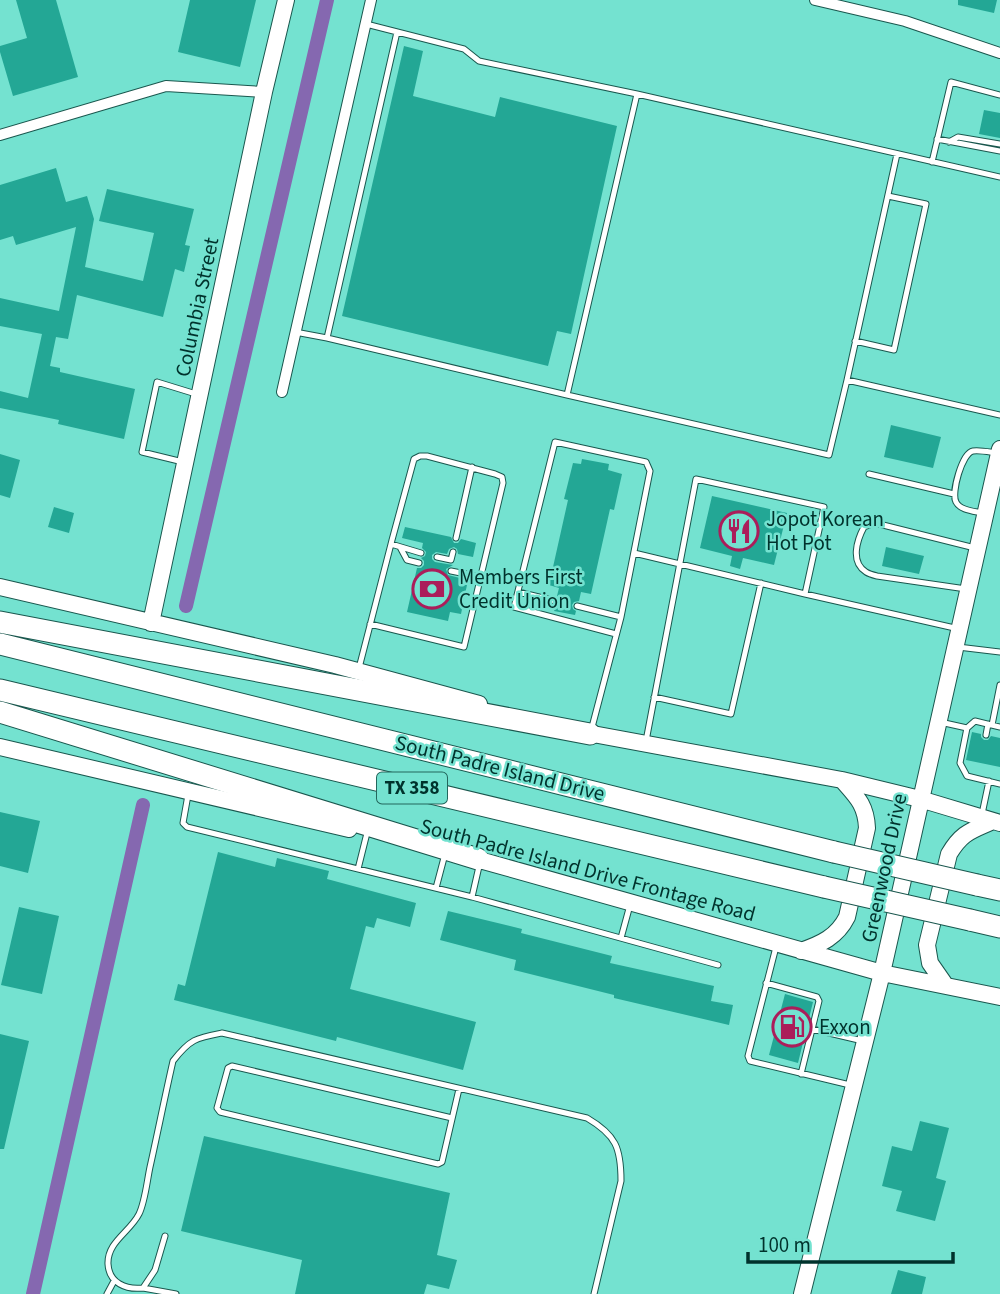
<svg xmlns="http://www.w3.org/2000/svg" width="1000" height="1294" font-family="'Source Sans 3',sans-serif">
	<rect width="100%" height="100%" fill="#74e2d0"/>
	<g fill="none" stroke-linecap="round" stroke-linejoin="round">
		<path stroke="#8568b0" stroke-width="14" d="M186,606L327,0
			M33,1294L143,805"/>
	</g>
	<path fill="#23a795" d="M16,0H56L78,77L13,96L0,52V46L27,38Z
		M190,0H256L240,67L178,52Z
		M958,0H997L994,13L958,5Z
		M404,46L423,51L413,96L495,117L500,97L617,126L571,334L557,331L548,366L342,316Z
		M984,110L1000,113V138L979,134Z
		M56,168L66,202L87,196L94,219L85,267L143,281L154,233L99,221L107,189L194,209L185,245L190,246L184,272L175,269L163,317L77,295L68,339L56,337L50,366L60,368V372L135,389L124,439L58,424L59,420L0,408V391L28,398L42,334L0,326V298L59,311L76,227L16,245L13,236L0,240V185Z
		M891,425L941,437L933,468L884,457Z
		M0,454L20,460L10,498L0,495Z
		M582,459L609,464L608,470L622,474L614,510L610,509L591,594L581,592L579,601L574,602L572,605L573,609L576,611L575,615L554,611L555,606L559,605L561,602L560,598L557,596L559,588L549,585L568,500L564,499L573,463L581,464Z
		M712,496L787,513L774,565L743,558L740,569L730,566L732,556L700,548Z
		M54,507L74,513L69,533L48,527Z
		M405,527L451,537L454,543H458L461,539L476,543L473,557L458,554L457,549L454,547L449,549L447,554L436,552L432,555V559L435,562L453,565L446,569L448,575L468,580L461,614L450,612L448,621L407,612L417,568H421L424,565V561L421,558L425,556L426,552L422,548L423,543L402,538Z
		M886,547L924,556L919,574L882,566Z
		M972,732L981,734V737L984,740H988L991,736L1000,738V767L966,760Z
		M0,812L40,821L28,873L0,866Z
		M218,852L275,867L277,858L329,871L327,879L416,903L410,927L377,918L374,928L366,926L350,989L476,1022L463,1070L337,1037L336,1041L174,1000L178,984L185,986Z
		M19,907L59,916L42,994L1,985Z
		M448,911L522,929L521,933L612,956L610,963L714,986L711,1001L733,1005L729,1025L614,998V995L514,970L516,960L440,940Z
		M785,994L813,1002L798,1063L769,1055Z
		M0,1034L29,1041L4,1149H0Z
		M920,1121L949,1128L936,1178L946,1181L935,1221L896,1211L902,1191L882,1186L892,1146L912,1151Z
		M204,1136L450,1193L437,1255L457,1260L449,1289L427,1284L424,1294H295L302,1260L181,1231Z
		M898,1270L926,1277L922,1294H891Z"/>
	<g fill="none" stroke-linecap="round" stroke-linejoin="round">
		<g stroke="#1a574e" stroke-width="7">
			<path id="lane" d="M366,24L464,49L479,61L637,94
				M397,32L327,338L567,395
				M937,139L1000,151
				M949,142L958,137L1000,144
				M932,162L951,82L1000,95
				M1000,177L637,94L567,395L829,455L847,380L1000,415
				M295,332L327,338
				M855,341L894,350L926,204L888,196
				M847,380L897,154
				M183,462L142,452L157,382L196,394
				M869,474L954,494
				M982,513C973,511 960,510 956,502C951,493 962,453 973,451C980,450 989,452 996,453
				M456,538L472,467
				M391,544L421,553
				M400,547L407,560L419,563
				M634,553L805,594L824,507L696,479L646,741
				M437,557L451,560L453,552
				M451,571L481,577
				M966,589L877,576C873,575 869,574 866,572C850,562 857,540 864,527L875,523L975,548
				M518,592L556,601
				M805,594L959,629
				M577,606L621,617
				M958,647L1000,652
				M359,668L391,544L392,540L414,459L420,456H427L495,474L502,477L503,483L464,647L370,624
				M654,697L731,714L761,583
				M940,722L967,728
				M992,725L1000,685
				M1000,727L975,721L967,728L960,763L967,776L1000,784
				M591,731L621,617L650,471L646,462L555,442L514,607L616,634
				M986,735L988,724
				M188,795L183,823L187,827L472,897L718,965
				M982,814L989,781
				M358,869L367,833
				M436,888L445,854
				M472,897L480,862
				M621,938L630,905
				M776,947L748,1056L750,1061L850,1085
				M766,983L817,997L819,1001L801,1074
				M812,1029L863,1041
				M452,1118L232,1066L228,1068L217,1108L220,1112L438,1164L442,1162L459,1089
				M165,1236L155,1270L143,1288C126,1290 109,1283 108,1264C107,1242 130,1232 139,1214C145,1202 147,1181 150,1167C158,1131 165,1096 173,1061C190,1039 196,1038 222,1033L587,1118C616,1135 621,1148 621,1181L594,1294
				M143,1288L176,1294
				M107,1294L114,1281"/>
		</g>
		<g stroke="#1a574e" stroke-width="12">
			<path id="street" d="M815,0L905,21L1000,53
				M0,135L166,86L264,92
				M282,392L371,0"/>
		</g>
		<g stroke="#1a574e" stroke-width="18">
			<path id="secondary" d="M0,587L335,665L479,704
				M151,623L264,92L286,0
				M582,732L842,780L920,799L1000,823
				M0,747L349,829
				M469,857L882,973L1000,997
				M801,951C821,944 837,937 847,917L867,828C866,805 857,797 842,780
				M946,986L930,963L927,945L949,854C962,832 971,831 993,821
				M802,1294L882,973L1000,449"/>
		</g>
		<g stroke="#1a574e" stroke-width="23">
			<path id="highway" d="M0,622L590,734
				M0,644L834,852
				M0,690L824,887
				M0,712L478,859
				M977,885L1000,890
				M970,920L1000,927"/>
		</g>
		<use href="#lane" stroke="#fff" stroke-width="5"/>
		<use href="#street" stroke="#fff" stroke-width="10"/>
		<use href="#secondary" stroke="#fff" stroke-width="16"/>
		<use href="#highway" stroke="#fff" stroke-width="21"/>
		<g stroke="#1a574e" stroke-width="23" stroke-linecap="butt">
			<path id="highway-bridge" d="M834,852L977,885
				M824,887L970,920"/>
		</g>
		<use href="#highway-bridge" stroke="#fff" stroke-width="21"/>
	</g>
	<defs>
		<g id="restaurant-ring" transform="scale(2.0125)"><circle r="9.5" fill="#74e2d0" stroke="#ab1d5a" stroke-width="1.5"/><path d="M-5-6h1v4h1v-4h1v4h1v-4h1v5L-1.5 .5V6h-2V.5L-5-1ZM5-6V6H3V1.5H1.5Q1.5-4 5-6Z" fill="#ab1d5a"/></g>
		<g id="bank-ring" transform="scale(2.0125)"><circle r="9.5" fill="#74e2d0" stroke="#ab1d5a" stroke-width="1.5"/><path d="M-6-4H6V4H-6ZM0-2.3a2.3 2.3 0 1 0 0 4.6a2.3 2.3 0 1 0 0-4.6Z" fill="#ab1d5a"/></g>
		<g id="fuel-ring" transform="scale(2.0125)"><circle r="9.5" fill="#74e2d0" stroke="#ab1d5a" stroke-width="1.5"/><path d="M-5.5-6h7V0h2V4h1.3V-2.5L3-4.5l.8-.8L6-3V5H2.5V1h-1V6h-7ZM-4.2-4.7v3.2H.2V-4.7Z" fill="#ab1d5a"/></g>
	</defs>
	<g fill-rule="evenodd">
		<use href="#restaurant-ring" x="739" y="531"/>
		<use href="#bank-ring" x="432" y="589"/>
		<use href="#fuel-ring" x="792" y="1027"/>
	</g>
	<g text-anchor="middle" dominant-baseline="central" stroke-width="5" stroke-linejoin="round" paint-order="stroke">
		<rect fill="#74e2d0" stroke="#23675d" stroke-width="2" x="377" y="772.5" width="70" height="31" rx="5"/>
		<g font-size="19" font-weight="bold" fill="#00322c">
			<text x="412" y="788">TX 358</text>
		</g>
		<g font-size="21" fill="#00322c" stroke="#74e2d0">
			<text transform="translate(197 307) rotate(-78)">Columbia Street</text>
			<text transform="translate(500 768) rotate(14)">South Padre Island Drive</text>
			<text transform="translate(884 868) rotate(-78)">Greenwood Drive</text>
			<text transform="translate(588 870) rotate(15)">South Padre Island Drive Frontage Road</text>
		</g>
		<g font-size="21" fill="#00322c" stroke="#74e2d0" text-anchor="start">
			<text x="766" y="519">Jopot Korean<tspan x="766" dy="24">Hot Pot</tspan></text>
			<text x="459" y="577">Members First<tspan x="459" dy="24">Credit Union</tspan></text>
			<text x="819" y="1027">Exxon</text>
		</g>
	</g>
	<path d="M748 1252v10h205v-10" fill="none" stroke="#00322c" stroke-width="3.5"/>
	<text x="758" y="1252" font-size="21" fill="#00322c" stroke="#74e2d0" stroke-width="5" paint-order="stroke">100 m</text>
</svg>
